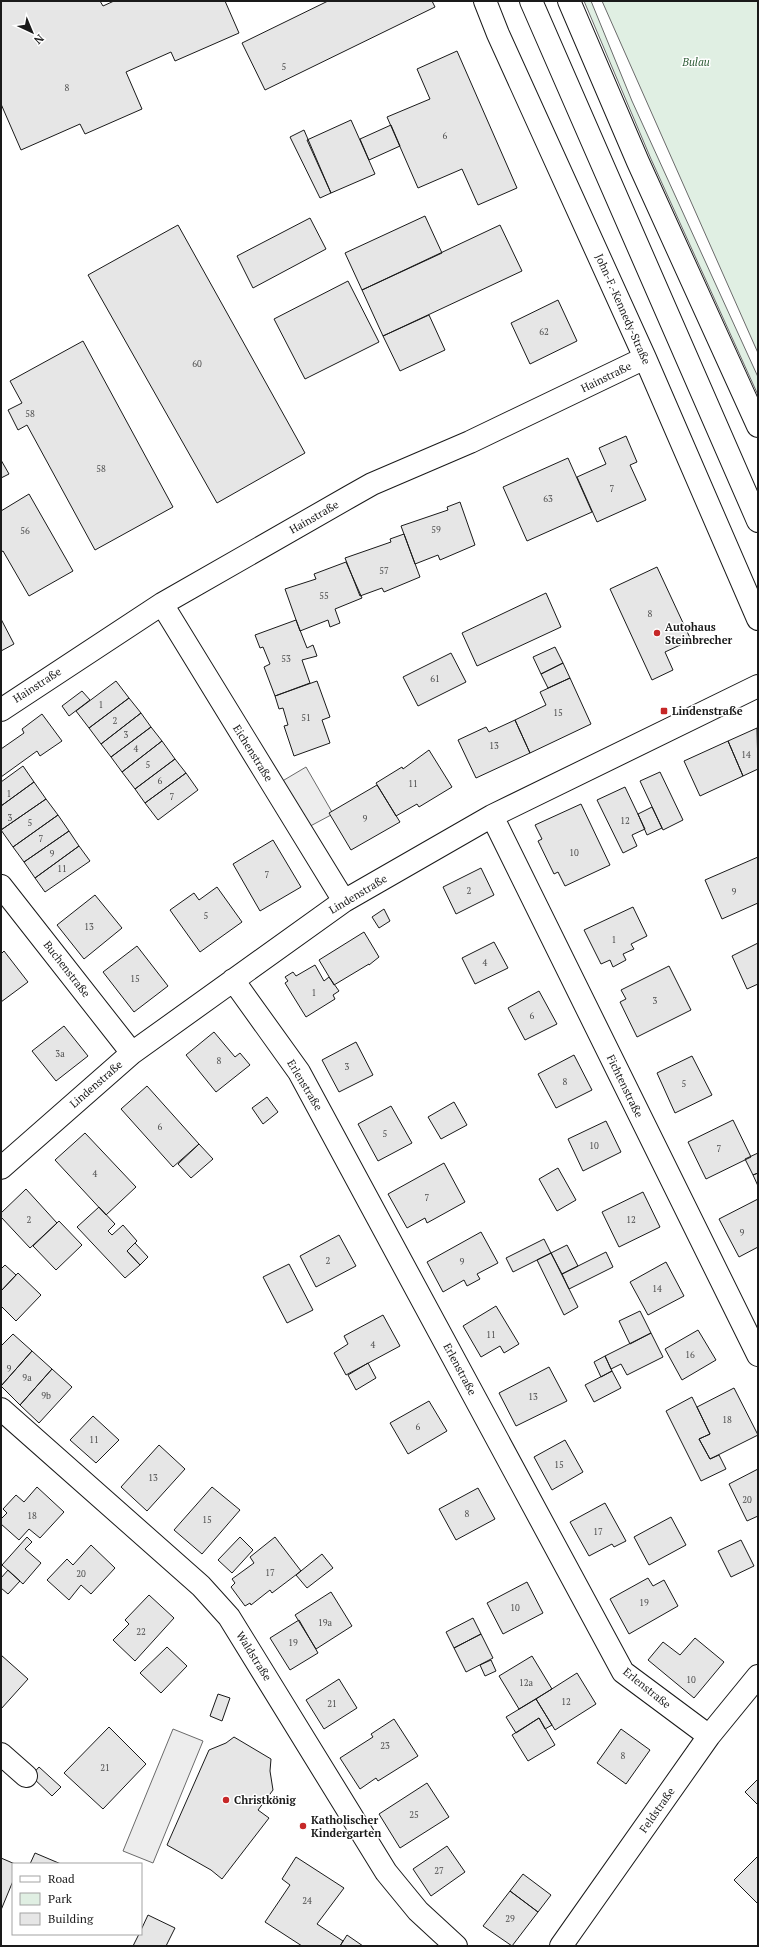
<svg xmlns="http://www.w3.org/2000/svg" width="759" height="1947" font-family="'PT Serif',serif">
	<rect width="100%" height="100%" fill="#fff"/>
	<path fill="#e0efe3" stroke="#6a6a6a" d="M584,1H591L632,101L758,377V395L651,159Z
		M602,1H758V353Z"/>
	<path fill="#ededed" stroke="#6a6a6a" d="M306,767L332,812L331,815L301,831L274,786Z
		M173,1729L203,1741L153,1863L123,1851Z"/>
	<path fill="#e6e6e6" stroke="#1a1a1a" d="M1,1H100L103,6L114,1H225L239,33L175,61L171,52L126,72L142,109L85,134L80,124L21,150L1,104Z
		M328,1H432L435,7L265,90L242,43Z
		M457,51L517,188L478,205L462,169L418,188L387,117L430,99L417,69Z
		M351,120L375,174L331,193L307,140Z
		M391,125L400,146L369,160L360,139Z
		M304,130L331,193L320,198L290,137Z
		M425,216L442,253L362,290L345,253Z
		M310,218L326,249L253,288L237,256Z
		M178,225L305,453L217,503L88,275Z
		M500,225L522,271L383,336L362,290Z
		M348,281L379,342L305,379L274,319Z
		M558,300L577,341L530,364L511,323Z
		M429,315L445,350L400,371L383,336Z
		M83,341L173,507L95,550L27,425L18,430L8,410L22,403L10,381Z
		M626,436L637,462L630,465L646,500L597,522L577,477L606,464L599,448Z
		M568,458L592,512L527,541L503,487Z
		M1,460L9,474L1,478Z
		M29,494L73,571L29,596L3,551L1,552V511Z
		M460,502L475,545L440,560L438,555L415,564L401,526L448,510L447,507Z
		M404,534L420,577L384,592L382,588L360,596L345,558L391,542L390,539Z
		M346,562L362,598L335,609L340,623L330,627L328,620L300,631L285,589L316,579L314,574Z
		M657,567L691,640L665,652L673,670L652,680L610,589Z
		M546,593L561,627L477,666L462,633Z
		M1,619L14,644L1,651Z
		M296,620L307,648L313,645L317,656L302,660L310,683L275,696L264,667L270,664L263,647L260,648L255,635Z
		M555,647L563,663L541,674L533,657Z
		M451,653L466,682L418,706L403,677Z
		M563,663L570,678L548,688L541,674Z
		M570,678L591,724L530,753L515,720L546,705L540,692Z
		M116,681L129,698L89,728L76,711Z
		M317,681L330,717L322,720L330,743L294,756L284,726L288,725L283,708L279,709L275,696Z
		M82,691L90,700L69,716L62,706Z
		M129,698L141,713L101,744L89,728Z
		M141,713L151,727L111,757L101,744Z
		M42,714L62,741L40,756L37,751L1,777V749L24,733L22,729Z
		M515,720L530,753L476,778L458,740L486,727L489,732Z
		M151,727L162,741L122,772L111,757Z
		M757,728L758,769L743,776L728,741Z
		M162,741L175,759L135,789L122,772Z
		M728,741L743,776L700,796L684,761Z
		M429,750L452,787L419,807L417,804L396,816L376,783L402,767L403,769Z
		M175,759L186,773L145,803L135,789Z
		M23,766L34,782L1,806V782Z
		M660,772L683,820L663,830L640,781Z
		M186,773L198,790L158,820L145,803Z
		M34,782L46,799L1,830V806Z
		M377,785L400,822L351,850L329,813Z
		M625,787L645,829L632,835L637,846L623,853L597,800Z
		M46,799L58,815L13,847L1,830Z
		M581,804L610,865L565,886L558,872L554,874L538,841L542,839L535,825Z
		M652,807L662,828L647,835L638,814Z
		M58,815L69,831L24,862L13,847Z
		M69,831L79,846L35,878L24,862Z
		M273,840L301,887L260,911L233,864Z
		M79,846L90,861L45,892L35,878Z
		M758,857V903L722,919L705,880Z
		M481,868L494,895L456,914L443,887Z
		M217,887L242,922L200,952L170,910L194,893L199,900Z
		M95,895L122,928L84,959L57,925Z
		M633,907L647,936L631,944L634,949L623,954L626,960L613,967L610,960L601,964L584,930Z
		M384,909L390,921L379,928L372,917Z
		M364,932L379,957L369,965V964L334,985L319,960Z
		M494,942L508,968L475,984L462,958Z
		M758,943V984L747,989L732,956Z
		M137,946L168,986L134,1012L103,972Z
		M4,951L28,982L1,1002V954Z
		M315,965L324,981L329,977L339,991L333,995L335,999L306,1017L285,983L288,981L285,977L293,972L296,976Z
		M669,966L691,1010L637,1037L620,1002L626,999L621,990Z
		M539,991L557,1024L525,1040L508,1008Z
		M64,1026L88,1056L56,1081L32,1051Z
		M214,1032L235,1057L240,1053L250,1065L216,1092L186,1055Z
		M356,1042L373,1075L339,1092L322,1060Z
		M574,1055L592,1090L556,1108L538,1074Z
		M692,1056L712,1095L675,1113L657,1073Z
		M147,1086L199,1144L173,1167L121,1109Z
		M267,1097L278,1112L263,1124L252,1108Z
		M454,1102L467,1125L441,1139L428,1117Z
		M391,1106L412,1143L378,1161L358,1124Z
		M733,1120L751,1157L706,1179L688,1142Z
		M606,1121L621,1152L583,1171L568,1139Z
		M85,1133L136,1187L106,1215L55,1160Z
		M199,1144L213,1159L191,1178L178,1164Z
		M758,1153V1173L753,1175L745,1159Z
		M444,1163L465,1202L427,1223L425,1218L407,1228L388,1194Z
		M558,1168L576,1200L557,1211L539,1179Z
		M758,1173V1186L753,1175Z
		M26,1189L57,1223L30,1248L1,1217V1213Z
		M643,1192L660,1227L619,1247L602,1212Z
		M758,1199V1247L739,1257L719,1219Z
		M99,1207L115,1224L108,1231L112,1235L123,1225L137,1241L127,1251L140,1265L125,1278L77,1227Z
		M59,1221L82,1245L56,1270L33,1246Z
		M481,1232L498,1263L477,1274L480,1279L467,1286L464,1280L443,1292L427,1262Z
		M339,1235L356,1266L316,1287L300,1256Z
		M544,1239L551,1253L513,1272L506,1258Z
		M135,1243L148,1257L140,1265L127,1251Z
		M567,1245L578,1266L562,1274L551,1253Z
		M606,1252L613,1267L569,1289L562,1274Z
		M551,1253L578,1307L564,1315L537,1260Z
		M666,1262L684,1296L648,1315L630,1282Z
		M289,1264L313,1310L287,1323L263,1277Z
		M5,1265L16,1275L1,1291V1269Z
		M18,1273L41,1295L16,1321L1,1306V1291Z
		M496,1306L519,1344L504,1353L500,1346L481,1357L463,1326Z
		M640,1311L651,1333L630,1344L619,1321Z
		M383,1315L400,1346L346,1375L334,1353L348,1344L344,1336Z
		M698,1330L716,1360L682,1380L665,1349Z
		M651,1333L663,1357L627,1375L621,1364L611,1369L605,1356Z
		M13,1334L32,1351L1,1386V1346Z
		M32,1351L52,1369L20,1405L1,1386Z
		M605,1356L612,1371L601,1377L594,1362Z
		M368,1363L376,1378L356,1390L348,1375Z
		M549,1367L567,1401L516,1426L499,1393Z
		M52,1369L72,1387L39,1423L20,1405Z
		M612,1371L621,1388L594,1402L585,1385Z
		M734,1388L758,1435L710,1459L699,1439L710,1434L697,1407Z
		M692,1397L710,1434L699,1439L710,1459L719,1455L726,1469L701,1481L666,1411Z
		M429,1401L447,1431L408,1454L390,1423Z
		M93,1416L119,1440L96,1463L70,1440Z
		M565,1440L583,1472L552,1490L534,1457Z
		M159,1445L185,1469L147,1511L121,1487Z
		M758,1469V1516L747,1521L729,1484Z
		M37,1487L64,1512L40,1538L29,1529L19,1540L1,1524V1519L7,1513L3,1509L16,1495L24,1502Z
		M212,1487L240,1510L202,1554L174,1530Z
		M478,1488L495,1519L456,1540L439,1509Z
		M605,1503L626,1541L614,1547L612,1544L589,1556L570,1522Z
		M671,1517L686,1545L649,1565L634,1537Z
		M27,1537L32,1542L25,1549L41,1563L23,1584L2,1565Z
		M240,1537L253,1550L232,1573L218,1560Z
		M275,1537L301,1571L272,1593L270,1590L251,1605L250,1603L245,1606L231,1587L235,1583L232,1579L254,1563L250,1557Z
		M741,1540L754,1566L731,1577L718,1551Z
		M91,1545L115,1568L91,1594L81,1585L69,1600L47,1580L67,1559L73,1565Z
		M322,1554L333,1568L307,1588L296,1575Z
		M8,1570L20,1581L8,1594L1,1588V1578Z
		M648,1578L653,1586L664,1580L678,1606L629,1634L610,1599Z
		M527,1582L543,1613L503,1634L487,1603Z
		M331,1592L352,1626L316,1649L295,1615Z
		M149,1595L174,1618L135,1661L113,1640L129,1624L125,1620Z
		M473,1618L481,1634L454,1648L446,1632Z
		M299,1620L318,1653L290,1670L270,1638Z
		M481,1634L493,1658L466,1672L454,1648Z
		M695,1638L724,1662L694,1698L648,1660L663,1642L680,1655Z
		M167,1647L187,1666L161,1693L140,1673Z
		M1,1655L28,1679L1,1709Z
		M532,1656L552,1689L519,1709L499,1676Z
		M491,1660L496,1671L485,1676L480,1665Z
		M577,1673L596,1704L555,1730L536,1699Z
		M339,1679L357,1708L324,1729L306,1700Z
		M218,1694L230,1698L222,1721L210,1716Z
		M536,1699L552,1725L545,1729L539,1718L516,1733L506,1717Z
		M539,1718L555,1745L528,1761L512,1735Z
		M394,1719L418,1756L378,1781L376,1778L360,1789L340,1758L373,1737L371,1734Z
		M109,1727L146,1764L103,1809L64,1773Z
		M621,1729L650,1750L626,1784L597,1763Z
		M234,1737L271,1759L270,1771L273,1790L258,1810L269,1818L222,1879L211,1870L167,1845L209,1750L226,1743Z
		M39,1767L61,1787L52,1796L31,1776Z
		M758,1779V1805L745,1792Z
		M427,1783L449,1817L400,1848L379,1814Z
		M447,1846L465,1872L431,1896L413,1869Z
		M35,1853L61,1864H30Z
		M758,1856V1904L734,1880Z
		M296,1857L344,1888L317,1924L343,1941L340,1946H302L265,1922L290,1885L282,1879Z
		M1,1858L15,1864H13V1881L1,1910Z
		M523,1874L551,1895L538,1912L510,1891Z
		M510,1891L538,1912L512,1946L483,1926Z
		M148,1915L175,1928L166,1946H133L139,1934H141V1930Z
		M347,1935L363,1946H340Z"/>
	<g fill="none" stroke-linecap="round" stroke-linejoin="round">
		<g stroke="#1a1a1a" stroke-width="24">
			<path id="street" d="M485,1L498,34L645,358L758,619
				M162,604L344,901
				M1,710L162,604L349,497L372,484L470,442L645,358
				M492,816L758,1355
				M1,886L132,1053
				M233,980L299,1072L623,1672L709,1736
				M1,1168L132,1053L344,901L492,816L758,686
				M1,1409L201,1586L229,1617L386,1872L418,1911L456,1946
				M1,1754L26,1776
				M561,1946L709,1736L758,1676"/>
		</g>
		<g stroke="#1a1a1a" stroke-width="24">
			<path id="secondary" d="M531,1L758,521
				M569,1L638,162L758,426"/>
		</g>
		<use href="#street" stroke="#fff" stroke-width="22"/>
		<use href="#secondary" stroke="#fff" stroke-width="22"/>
	</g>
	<g fill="#c62828" stroke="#fff" stroke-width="1.5">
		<circle cx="657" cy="633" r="4"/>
		<rect x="660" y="707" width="8" height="8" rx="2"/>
		<circle cx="226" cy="1800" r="4"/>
		<circle cx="303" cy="1826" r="4"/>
	</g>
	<g text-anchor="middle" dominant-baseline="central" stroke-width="3" stroke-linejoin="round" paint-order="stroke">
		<g font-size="9" fill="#4d4d4d">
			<text x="284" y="67">5</text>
			<text x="67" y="88">8</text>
			<text x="445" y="136">6</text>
			<text x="544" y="332">62</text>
			<text x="197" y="364">60</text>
			<text x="30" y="414">58</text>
			<text x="101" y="469">58</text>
			<text x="612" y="489">7</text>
			<text x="548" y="499">63</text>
			<text x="436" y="530">59</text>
			<text x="25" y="531">56</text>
			<text x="384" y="571">57</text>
			<text x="324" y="596">55</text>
			<text x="650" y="614">8</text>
			<text x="286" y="659">53</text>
			<text x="435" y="679">61</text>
			<text x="101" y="705">1</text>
			<text x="558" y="713">15</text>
			<text x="306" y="718">51</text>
			<text x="115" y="721">2</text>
			<text x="126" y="735">3</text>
			<text x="494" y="746">13</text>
			<text x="136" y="749">4</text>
			<text x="746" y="755">14</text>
			<text x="148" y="765">5</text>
			<text x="160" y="781">6</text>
			<text x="413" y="784">11</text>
			<text x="9" y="794">1</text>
			<text x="172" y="797">7</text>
			<text x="10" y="818">3</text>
			<text x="365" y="819">9</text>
			<text x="625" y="821">12</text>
			<text x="30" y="823">5</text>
			<text x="41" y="839">7</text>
			<text x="574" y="853">10</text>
			<text x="52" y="854">9</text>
			<text x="62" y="869">11</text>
			<text x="267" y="875">7</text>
			<text x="469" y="891">2</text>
			<text x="734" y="892">9</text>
			<text x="206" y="916">5</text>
			<text x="89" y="927">13</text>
			<text x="614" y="940">1</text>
			<text x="485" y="963">4</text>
			<text x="135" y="979">15</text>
			<text x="314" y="993">1</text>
			<text x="655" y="1001">3</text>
			<text x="532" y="1016">6</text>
			<text x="60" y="1054">3a</text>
			<text x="219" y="1061">8</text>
			<text x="347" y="1067">3</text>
			<text x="565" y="1082">8</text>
			<text x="684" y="1084">5</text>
			<text x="160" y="1127">6</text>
			<text x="385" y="1134">5</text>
			<text x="594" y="1146">10</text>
			<text x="719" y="1149">7</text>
			<text x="95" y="1174">4</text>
			<text x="427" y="1198">7</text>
			<text x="29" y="1220">2</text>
			<text x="631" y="1220">12</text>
			<text x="742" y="1233">9</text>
			<text x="328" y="1261">2</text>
			<text x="462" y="1262">9</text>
			<text x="657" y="1289">14</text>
			<text x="491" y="1335">11</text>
			<text x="373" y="1345">4</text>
			<text x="690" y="1355">16</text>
			<text x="9" y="1369">9</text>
			<text x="27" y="1378">9a</text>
			<text x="46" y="1396">9b</text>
			<text x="533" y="1397">13</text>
			<text x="727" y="1420">18</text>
			<text x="418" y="1427">6</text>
			<text x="94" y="1440">11</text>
			<text x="559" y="1465">15</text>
			<text x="153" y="1478">13</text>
			<text x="747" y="1500">20</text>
			<text x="467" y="1514">8</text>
			<text x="32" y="1516">18</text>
			<text x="207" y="1520">15</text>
			<text x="598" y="1532">17</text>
			<text x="270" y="1573">17</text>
			<text x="81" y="1574">20</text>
			<text x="644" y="1603">19</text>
			<text x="515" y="1608">10</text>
			<text x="325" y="1623">19a</text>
			<text x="141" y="1632">22</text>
			<text x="293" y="1643">19</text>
			<text x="691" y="1680">10</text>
			<text x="526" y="1683">12a</text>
			<text x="566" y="1702">12</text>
			<text x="332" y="1704">21</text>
			<text x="385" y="1746">23</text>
			<text x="623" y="1756">8</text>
			<text x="105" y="1768">21</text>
			<text x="414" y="1815">25</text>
			<text x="439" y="1871">27</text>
			<text x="307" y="1901">24</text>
			<text x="510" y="1919">29</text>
		</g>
		<g font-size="11" font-style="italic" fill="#2b5a34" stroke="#fff">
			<text x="696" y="62">Bulau</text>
		</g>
		<g font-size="11" fill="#1a1a1a" stroke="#fff">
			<text transform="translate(623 309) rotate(66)">John-F.-Kennedy-Straße</text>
			<text transform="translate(606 377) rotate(-26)">Hainstraße</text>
			<text transform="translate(314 517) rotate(-30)">Hainstraße</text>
			<text transform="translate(37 685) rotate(-33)">Hainstraße</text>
			<text transform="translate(253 753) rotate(58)">Eichenstraße</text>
			<text transform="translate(358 894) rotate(-31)">Lindenstraße</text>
			<text transform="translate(67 969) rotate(52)">Buchenstraße</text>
			<text transform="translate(96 1084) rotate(-41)">Lindenstraße</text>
			<text transform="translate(305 1085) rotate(59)">Erlenstraße</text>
			<text transform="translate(625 1086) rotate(64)">Fichtenstraße</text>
			<text transform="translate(460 1369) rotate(62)">Erlenstraße</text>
			<text transform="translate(254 1656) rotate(58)">Waldstraße</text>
			<text transform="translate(647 1688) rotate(39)">Erlenstraße</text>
			<text transform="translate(657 1810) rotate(-55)">Feldstraße</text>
		</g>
		<g font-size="11" font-weight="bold" fill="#1a1a1a" stroke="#fff" text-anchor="start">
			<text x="665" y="627">Autohaus<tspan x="665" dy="13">Steinbrecher</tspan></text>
			<text x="672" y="711">Lindenstraße</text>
			<text x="234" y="1800">Christkönig</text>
			<text x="311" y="1820">Katholischer<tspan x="311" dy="13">Kindergarten</tspan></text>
		</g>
	</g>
	<rect width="759" height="1947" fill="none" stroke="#1a1a1a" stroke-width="4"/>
	<rect x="12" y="1863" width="130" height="72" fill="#ffffff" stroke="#a3a3a3"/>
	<rect x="20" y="1876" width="20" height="6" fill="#ffffff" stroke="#a3a3a3"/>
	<text x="48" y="1883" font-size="12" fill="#1a1a1a">Road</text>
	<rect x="20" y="1893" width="20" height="12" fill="#e0efe3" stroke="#a3a3a3"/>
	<text x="48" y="1903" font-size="12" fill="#1a1a1a">Park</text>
	<rect x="20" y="1913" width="20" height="12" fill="#e6e6e6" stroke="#a3a3a3"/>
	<text x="48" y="1923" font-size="12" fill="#1a1a1a">Building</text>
	<g transform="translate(32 32) rotate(136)" stroke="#ffffff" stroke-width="3" paint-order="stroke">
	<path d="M0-3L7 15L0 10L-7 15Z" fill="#1a1a1a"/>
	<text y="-6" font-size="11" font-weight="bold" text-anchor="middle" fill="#1a1a1a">N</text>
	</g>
</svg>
